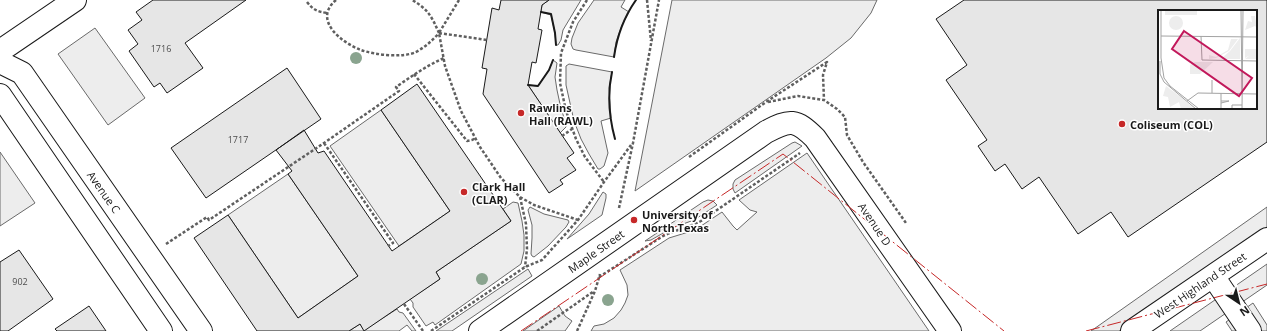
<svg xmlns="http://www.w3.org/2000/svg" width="1267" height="331" font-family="'Open Sans',sans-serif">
	<rect width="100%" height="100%" fill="#fff"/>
	<path fill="#ededed" stroke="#6a6a6a" d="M549,0H581L563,30L561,40L558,45H556L555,33L551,15L541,12L542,5Z
		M594,0H625L621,7L629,12L622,25L616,42L614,57L576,50L573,49L571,44L572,38L578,23Z
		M672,0H877L871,13L851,38L826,58L635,191Z
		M95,28L145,98L108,125L58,54Z
		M553,60L557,63L555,77L557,90L560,104L566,125V127L560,133L528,85L538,86L549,70Z
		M569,64L612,72L609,88L611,118L601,121L608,153L604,166L600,169H598L589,154L581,139L574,121L566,85V66Z
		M381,110L450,211L399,246L330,146Z
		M795,142L802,146L735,193L733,189V184L735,180L792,143Z
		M0,152L35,203L0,226Z
		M807,153L929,331H591L594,326L604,324L614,318L621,310L625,303L628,295L627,285L620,270L669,238L695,230L722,212L733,226L737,230L757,212L750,210L739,200Z
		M288,174L358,276L298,318L228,215Z
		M603,192L606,194V198L602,215L567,239L589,214Z
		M708,200L713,201L717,205L694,220L672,228L651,240L645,241L703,202Z
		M513,202L518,203L522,221L524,235V251L521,264L435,325L433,322L426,326L413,307V303L410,299L440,279L436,272L511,221L503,209Z
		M530,207L544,214L568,220L569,222L566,227L548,246L534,257L532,256L531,254L532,238V225L528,210Z
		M1267,207V227L1119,331H1091Z
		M1267,264V285L1200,331H1170Z
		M528,269L532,276L452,331H436Z
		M1253,303L1267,325V331H1232L1226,322Z
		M559,306L565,316L572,321L565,331H523Z
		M397,309L399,312L403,313L416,331H412L407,325L399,331H349L360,324L364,330Z"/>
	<path fill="#e6e6e6" stroke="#1a1a1a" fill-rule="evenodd" d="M153,0H246L185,43L203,68L167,93L160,83L154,87L129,51L138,44L128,30L142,20L136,12Z
		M501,0H549L542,5L538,29L542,30L536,63L532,62L528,85L574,153L567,158L576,170L560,180L563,184L549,193L483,94L487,69L482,68L492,8L499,10Z
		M964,0H1267V142L1128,237L1111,212L1078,234L1039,177L1022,189L1005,164L995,171L978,146L987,140L946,80L967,65L936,19ZM1159,11H1256V108H1159Z
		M287,68L321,119L206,198L171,148Z
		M417,84L511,221L436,272L440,279L364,331L360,324L349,331H257L194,238L228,215L298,318L358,276L288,174L292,171L276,150L304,130L318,153L324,151L392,251L450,211L381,110Z
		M19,250L53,299L8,331H0V262Z
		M89,306L106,331H57L55,329Z"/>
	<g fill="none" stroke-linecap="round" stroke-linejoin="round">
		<g stroke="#1a1a1a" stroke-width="24">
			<path id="minor" d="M0,51L75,0
				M0,62L22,73L201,331
				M0,95L161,331
				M1213,276L1250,331
				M480,331L766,132C790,119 796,119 815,138L950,331
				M1132,331L1267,239"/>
		</g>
		<path stroke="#5f5f5f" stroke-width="2.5" stroke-dasharray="3 2" stroke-linecap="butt" d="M336,0C312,20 342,43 361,50C375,55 403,58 416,52C425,47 432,41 439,33C432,17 428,9 412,0
			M459,0L439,33L445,66L461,111L480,147L501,178L520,197L526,224L527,249L525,267
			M587,0L573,22L561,53L560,83L566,111L576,139L585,157L604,182
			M647,0L651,41
			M307,2C313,10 318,12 328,13
			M439,33L487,40
			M414,74L467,141L472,140L476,138
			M768,102L798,96L824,100L837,109L845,117L847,135L863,162L906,223
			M562,136L572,129
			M324,143L393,243L388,246
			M689,157L766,102L827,62L823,75L824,100
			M520,197L534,205L578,220
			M619,208L633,143L659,0
			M166,244L207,217L209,220L324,143L399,91L396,87C412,76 426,66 444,58
			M599,277L663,236C676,230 689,227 701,221L800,153
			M404,304L423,331
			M431,331L525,267L542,260L578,220L604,182L631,145
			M537,331L594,291
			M577,331L595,291L600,274"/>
		<use href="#minor" stroke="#fff" stroke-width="22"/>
		<path stroke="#1a1a1a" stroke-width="2" d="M541,12L551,14L555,33L556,45
			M614,57C617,36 624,17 636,0
			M612,72C607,95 609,117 615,139
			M528,85L538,86L549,70L553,60"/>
		<path stroke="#c62828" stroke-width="1" stroke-dasharray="14 3 2 3" stroke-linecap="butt" d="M521,331L783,154L1004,331
			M1086,331L1267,284"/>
	</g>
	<g fill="#8aa48f">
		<circle cx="356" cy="58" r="6"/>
		<circle cx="482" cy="279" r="6"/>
		<circle cx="608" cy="300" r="6"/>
	</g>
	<g fill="#c62828" stroke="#fff" stroke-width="1.5">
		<circle cx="521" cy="113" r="4"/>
		<circle cx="1122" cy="124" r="4"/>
		<circle cx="464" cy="192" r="4"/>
		<circle cx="634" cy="220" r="4"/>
	</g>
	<g text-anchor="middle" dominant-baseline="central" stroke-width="3" stroke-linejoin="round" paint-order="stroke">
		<g font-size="9" fill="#4d4d4d">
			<text x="161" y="48">1716</text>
			<text x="238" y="139">1717</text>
			<text x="20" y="281">902</text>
		</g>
		<g font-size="11" font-weight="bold" fill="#1a1a1a" stroke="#fff" text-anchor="start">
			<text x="529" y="107">Rawlins<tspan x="529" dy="13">Hall (RAWL)</tspan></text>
			<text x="1130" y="124">Coliseum (COL)</text>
			<text x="472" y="186">Clark Hall<tspan x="472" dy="13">(CLAR)</tspan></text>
			<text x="642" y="214">University of<tspan x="642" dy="13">North Texas</tspan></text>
		</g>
		<g font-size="11" fill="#1a1a1a" stroke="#fff">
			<text transform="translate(104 192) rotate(55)">Avenue C</text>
			<text transform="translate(875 224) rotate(56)">Avenue D</text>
			<text transform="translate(596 251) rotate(-35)">Maple Street</text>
			<text transform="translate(1200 285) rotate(-34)">West Highland Street</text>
		</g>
	</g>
	<g transform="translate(1158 10)">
		<rect width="99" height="99" fill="#fff"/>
		<path d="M7,0H39V5H7ZM11 13a7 7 0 1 1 14 0a7 7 0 1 1-14 0ZM93,6H97L99,18L97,16L87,20L90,11L94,12ZM82,28V49H63L72,41ZM73,29H80L71,41L58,48L51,49V45L58,47L70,40ZM87,39H98L99,49H87L92,45L87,48ZM37,52H55L42,64H32V55ZM8,76L27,90L36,99H23L21,92L12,97L10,87L5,86Z" fill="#ededed"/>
		<path fill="none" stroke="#a3a3a3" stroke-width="1" d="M3,0V48L6,68L12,76L41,99M83,0L84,83M3,26L99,27M43,26L44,50L99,51M2,51V64L6,72L38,99M54,83V70M29,91L40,83L99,84M63,91H71L63,93M63,99V83M74,99V95H84M84,99L85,0"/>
		<path fill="#c2185b" fill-opacity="0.15" stroke="#c2185b" stroke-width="2" d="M26,21L94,68L81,86L14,39Z"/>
		<rect width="99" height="99" fill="none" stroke="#1a1a1a" stroke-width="2"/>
	</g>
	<g transform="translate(1239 303) rotate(145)" stroke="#ffffff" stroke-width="3" paint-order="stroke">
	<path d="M0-3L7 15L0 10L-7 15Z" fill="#1a1a1a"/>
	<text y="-6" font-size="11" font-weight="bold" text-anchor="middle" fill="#1a1a1a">N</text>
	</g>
</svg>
